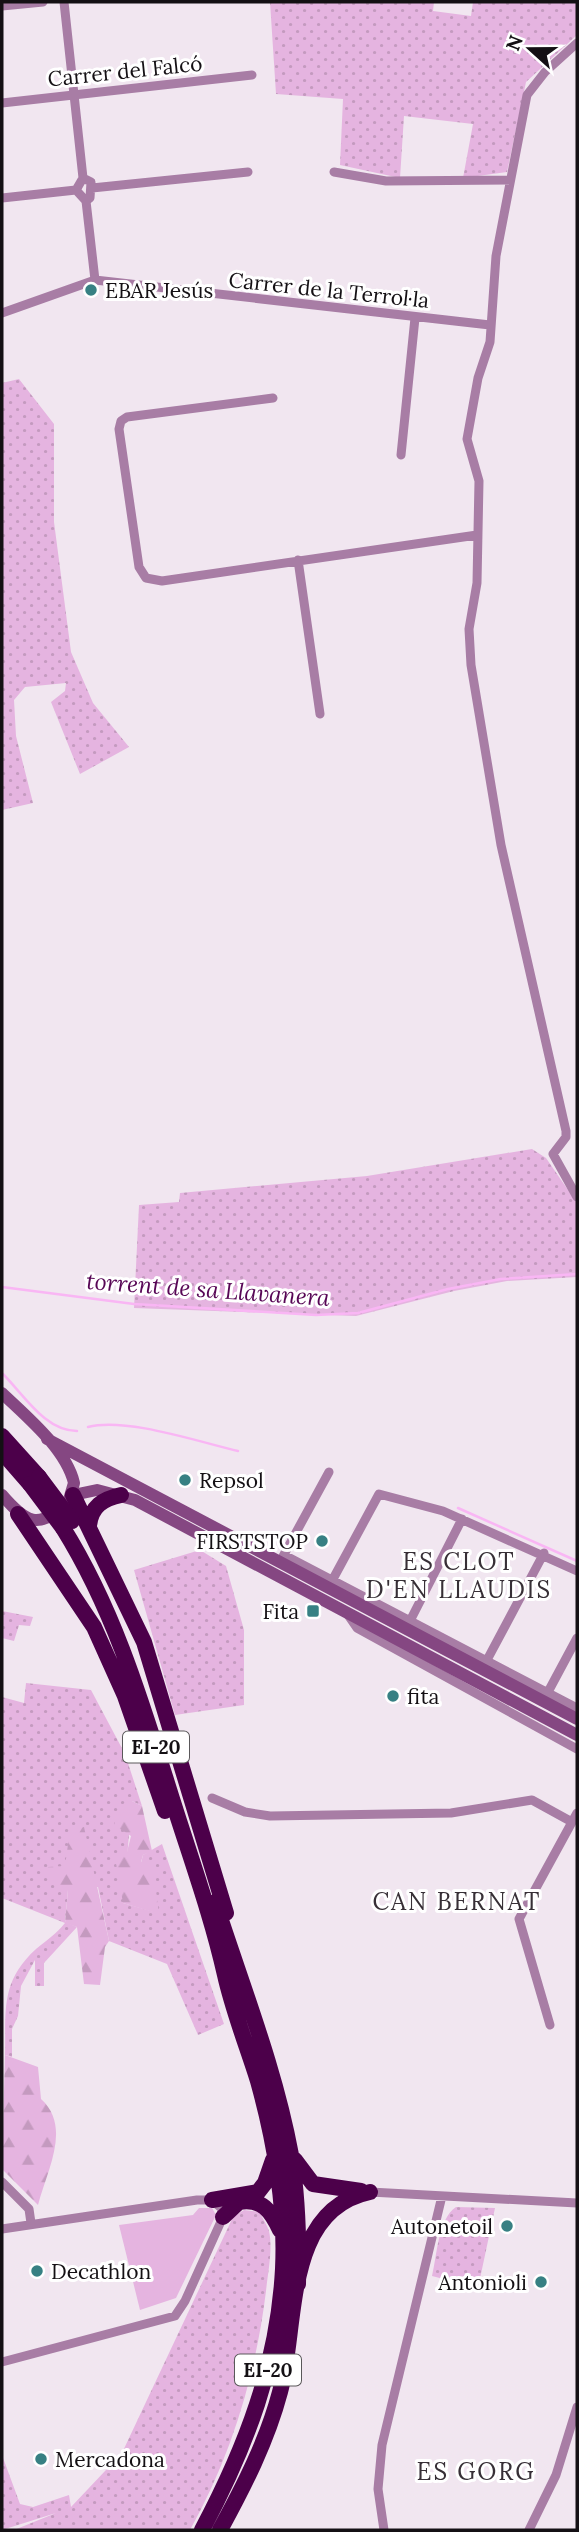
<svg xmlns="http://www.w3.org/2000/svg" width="579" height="2532" font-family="Lora,serif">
	<defs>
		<pattern id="grass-dots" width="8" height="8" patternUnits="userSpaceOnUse" patternTransform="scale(1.75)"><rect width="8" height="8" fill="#e5b4e0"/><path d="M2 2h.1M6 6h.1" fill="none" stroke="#c49abf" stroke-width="1.8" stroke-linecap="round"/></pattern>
		<pattern id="forest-firs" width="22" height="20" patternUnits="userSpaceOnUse" patternTransform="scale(1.75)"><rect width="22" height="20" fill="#e5b4e0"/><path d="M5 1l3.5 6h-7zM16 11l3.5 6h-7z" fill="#c49abf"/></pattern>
	</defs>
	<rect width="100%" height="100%" fill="#f1e6f0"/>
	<path fill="url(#grass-dots)" d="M270,2H434L433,11L471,16L473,2H577V35L526,82L507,172L463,178L473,124L404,116L400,178L340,165L343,99L276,94Z
		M19,379L54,424V522L71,652L93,703L129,747L80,774L51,702L65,691L66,683L25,687L14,700L16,736L33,803L2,810V383Z
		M532,1149L546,1158L577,1203V1277L507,1281L454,1291L356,1316L134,1308L139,1205L179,1202L180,1193L367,1176Z
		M200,1550L226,1566L244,1630V1705L175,1715L134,1570Z
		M2,1611L33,1617L30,1626L19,1625L14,1641L2,1638Z
		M26,1683L91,1690L125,1754L142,1806L132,1801L123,1903L158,1913L141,1863L143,1855L162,1844L224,2024L198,2035L167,1964L109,1941L98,1887L68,1890L65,1922L77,1927L44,1963V1986H35V1960L21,1986L18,2016L12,2029V2057L5,2055C6,2011 0,1982 36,1949C47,1940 56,1934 65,1923L2,1898V1697L24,1703Z
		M456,2207L495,2208L478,2288L432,2276C437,2256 438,2219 456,2207Z
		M244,2210L260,2212C262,2218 267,2225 269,2231C273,2249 268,2272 266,2291C256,2374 231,2457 190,2530H14L56,2513L2,2530V2455L20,2504L33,2507L69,2495L71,2507L122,2453L233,2217Z"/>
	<path fill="url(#forest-firs)" d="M132,1801L142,1806L152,1851L143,1855L141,1862L153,1868L159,1914L123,1903L115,1857L127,1852L131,1836L114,1825L120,1805Z
		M84,1827L109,1941L105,1947L100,1985L84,1984L77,1927L65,1923L68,1890L47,1878L48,1867L65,1866L70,1830Z
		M5,2055L38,2067L41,2099C72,2127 47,2170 38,2205L2,2169Z"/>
	<path fill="#e5b4e0" d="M199,2208H212L216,2215L176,2298L140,2310L119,2225L193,2215Z"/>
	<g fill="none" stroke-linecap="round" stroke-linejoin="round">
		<path stroke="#f9b6f4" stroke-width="2.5" d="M2,1287L134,1304L316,1315L358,1313L448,1289L501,1279L577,1274
			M3,1374C24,1395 45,1431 77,1431
			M88,1427C126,1417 199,1442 238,1451
			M458,1508L577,1561"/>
		<path stroke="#a87da5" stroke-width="9" d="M64,2L83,178
			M2,6L43,2
			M577,43L545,72L527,95L496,256L490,342L478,378L467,439L479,481L477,583L469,629L471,665L501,845L566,1131V1137L553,1154L577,1197
			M2,103L252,75
			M334,172L386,181L510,180
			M83,178L91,182L90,198L86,201L76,190Z
			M92,188L248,172
			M2,198L76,190
			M86,201L95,280
			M2,313L95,280L490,325
			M273,398L127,417L121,421L119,429L139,567L146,578L162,581L477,535
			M401,455L415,318
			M298,560L320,714
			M284,1555L577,1708
			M281,1560L329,1472
			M333,1579L379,1494L443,1511L577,1571
			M348,1615L357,1628L577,1749
			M411,1619L462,1519
			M487,1660L544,1553
			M548,1692L577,1638
			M212,1798L245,1812L270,1816L451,1813L532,1800L572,1822
			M550,2025L519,1919L577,1813
			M2,2182L29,2209L31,2223
			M370,2192L577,2203
			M2,2229L197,2200H212L221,2208L223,2217L185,2301L175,2316L2,2362
			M384,2530L378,2489L382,2445L442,2196
			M529,2530L556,2475L577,2407"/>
		<path stroke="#854782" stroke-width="12" d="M2,1393C27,1417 66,1449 74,1483L68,1503C38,1530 26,1523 2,1495
			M47,1439L577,1719
			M73,1495L97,1490L135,1500L577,1735"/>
		<path stroke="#4c004a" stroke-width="16" d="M2,1436L39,1477
			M3,1453L30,1484
			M73,1495L144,1642L226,1913
			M18,1514L94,1627L125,1696L165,1811
			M89,1526C91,1506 103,1499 121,1495
			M63,1528C116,1613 143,1707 173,1802C191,1859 212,1917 225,1975C233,2011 247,2046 258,2081C275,2142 286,2206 283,2269C278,2364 246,2447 202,2530
			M215,1902C242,1986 275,2068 291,2155C298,2198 299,2241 298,2284
			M295,2160L313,2184L361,2191
			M212,2200L258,2192L265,2183L273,2160
			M223,2217L239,2202C262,2198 271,2211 280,2230
			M220,2530C244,2486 267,2441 280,2392C298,2325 283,2210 370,2192"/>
		<path stroke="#4c004a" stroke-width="16" d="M39,1477L72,1521
			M30,1484L63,1528"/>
	</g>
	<g fill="#378083" stroke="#fff" stroke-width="2.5">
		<circle cx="91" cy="290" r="7"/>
		<circle cx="185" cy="1480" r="7"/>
		<circle cx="322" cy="1541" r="7"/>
		<rect x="306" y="1604" width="14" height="14" rx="3.5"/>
		<circle cx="393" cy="1696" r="7"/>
		<circle cx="507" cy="2226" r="7"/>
		<circle cx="37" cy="2271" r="7"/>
		<circle cx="541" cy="2282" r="7"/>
		<circle cx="41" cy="2459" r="7"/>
	</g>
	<g text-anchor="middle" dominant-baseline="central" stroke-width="6" stroke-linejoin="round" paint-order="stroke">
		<g fill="#fff" stroke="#5a585a" stroke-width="2">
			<rect x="123" y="1731.5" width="66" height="31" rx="5"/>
			<rect x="235" y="2354.5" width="66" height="31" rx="5"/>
		</g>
		<g font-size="19" font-weight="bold" fill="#141014">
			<text x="156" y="1747">EI-20</text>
			<text x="268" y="2370">EI-20</text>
		</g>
		<g font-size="21" fill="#141014" stroke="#fff">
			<text transform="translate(125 71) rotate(-6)">Carrer del Falcó</text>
			<text transform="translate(329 290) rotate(6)">Carrer de la Terrol·la</text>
		</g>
		<g font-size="21" fill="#141014" stroke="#fff" text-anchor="start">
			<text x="105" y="290">EBAR Jesús</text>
			<text x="199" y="1480">Repsol</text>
			<text x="308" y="1541" text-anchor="end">FIRSTSTOP</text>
			<text x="299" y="1611" text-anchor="end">Fita</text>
			<text x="407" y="1696">fita</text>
			<text x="493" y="2226" text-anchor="end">Autonetoil</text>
			<text x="51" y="2271">Decathlon</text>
			<text x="527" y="2282" text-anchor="end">Antonioli</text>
			<text x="55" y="2459">Mercadona</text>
		</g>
		<g font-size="23" font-style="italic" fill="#570655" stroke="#fff">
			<text transform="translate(208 1289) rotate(4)">torrent de sa Llavanera</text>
		</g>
		<g font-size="24" letter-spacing="2" fill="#372f36" stroke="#fff">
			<text x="459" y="1561">ES CLOT<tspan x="459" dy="28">D'EN LLAUDIS</tspan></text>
			<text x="457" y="1901">CAN BERNAT</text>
			<text x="476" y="2471">ES GORG</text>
		</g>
	</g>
	<rect width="579" height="2532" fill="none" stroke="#141014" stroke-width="7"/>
	<g transform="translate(530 49) rotate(291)" stroke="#ffffff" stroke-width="5" paint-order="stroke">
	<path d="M0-5L12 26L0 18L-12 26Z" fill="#141014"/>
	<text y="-10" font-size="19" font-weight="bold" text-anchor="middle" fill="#141014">N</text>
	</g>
</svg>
